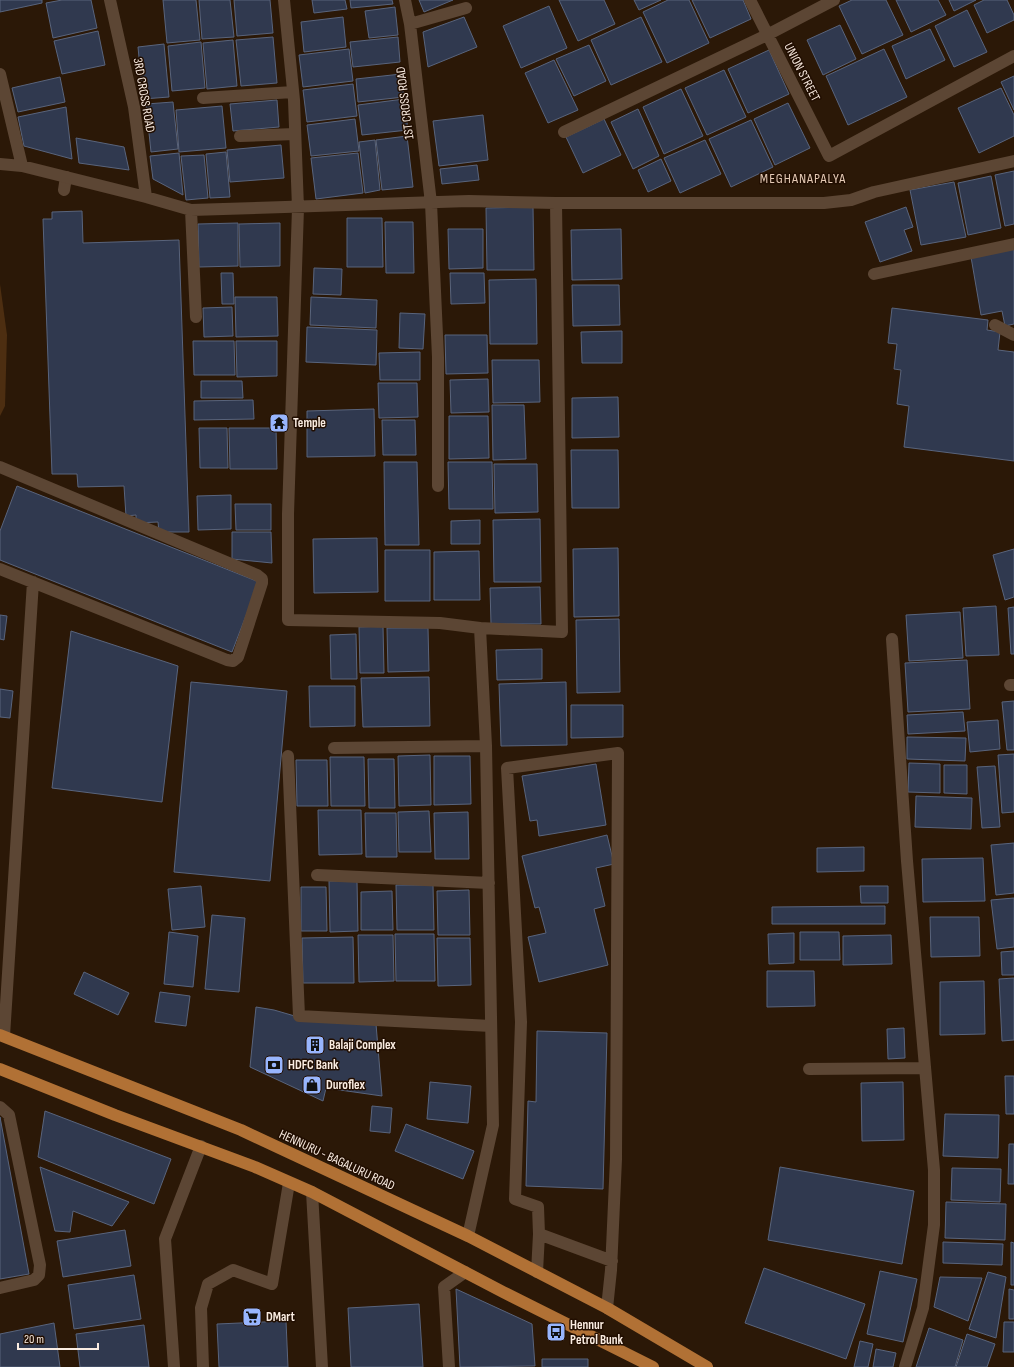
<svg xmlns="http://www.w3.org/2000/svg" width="1014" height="1367" font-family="'Sofia Sans Condensed',sans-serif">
	<rect width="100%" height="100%" fill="#2b1807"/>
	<path fill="#4d2e11" d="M0,284L7,335L5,406L0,416Z"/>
	<path fill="#30394f" stroke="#59647c" d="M0,0H42V3L0,12Z
		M62,0H91L97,28L53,38L46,3Z
		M163,0H196L200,40L167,43Z
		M199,0H230L234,37L202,39Z
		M234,0H270L273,33L237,36Z
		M312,0H345L347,9L314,13Z
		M350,0H392L393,4L351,8Z
		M419,0H453L424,12Z
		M559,0H604L615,24L578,41Z
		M634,0H661L639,10Z
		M668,0H689L709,43L667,63L643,12Z
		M692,0H743L751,19L710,38Z
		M852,0H886L903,35L862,54L839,6Z
		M896,0H938L946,15L911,32Z
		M949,0H976L954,11Z
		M984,0H1007L1014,15V20L987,33L974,5Z
		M549,6L567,48L521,68L503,26Z
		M395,7L398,35L369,38L365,11Z
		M967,10L987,52L954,67L935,26Z
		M343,17L346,47L304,52L301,22Z
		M464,17L477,47L428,67L423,32Z
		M641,17L662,62L611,85L591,40Z
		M840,25L856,59L823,75L807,40Z
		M930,29L945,60L906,79L892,46Z
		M98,31L105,65L62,74L54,41Z
		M273,37L277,83L241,86L236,40Z
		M398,37L400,62L353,67L350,42Z
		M233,40L237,86L207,89L203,43Z
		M201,42L205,88L172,91L168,46Z
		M164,44L169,97L143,99L138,47Z
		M589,45L606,81L574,96L556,59Z
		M349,49L353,81L303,87L299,55Z
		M884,49L907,97L848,125L826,76Z
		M769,50L789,94L748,113L728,69Z
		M554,60L578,110L548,123L525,73Z
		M724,70L746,117L707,135L685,88Z
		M401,74L404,97L358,102L356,79Z
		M1014,76V110L1001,82Z
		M60,77L65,102L18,112L12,88Z
		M353,84L357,116L307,122L303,90Z
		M1001,88L1014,115V136L979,153L958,108Z
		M681,89L703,136L664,154L643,107Z
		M404,99L408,130L362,135L358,105Z
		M277,100L279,127L233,131L230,104Z
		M173,102L178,149L151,152L146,104Z
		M788,103L810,148L775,165L754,119Z
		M222,106L226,148L179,152L176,110Z
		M66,107L72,159L24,146L18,117Z
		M638,109L659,156L633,169L611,122Z
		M483,115L488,160L439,166L433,121Z
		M355,119L359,151L311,156L307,125Z
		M604,119L621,155L583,173L566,137Z
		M751,120L773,167L731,187L709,139Z
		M407,136L413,187L382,190L376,140Z
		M76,138L124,147L129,170L79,163Z
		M375,140L380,190L365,193L359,142Z
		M705,140L721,174L680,193L664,158Z
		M281,145L284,178L230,182L227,150Z
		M226,152L230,197L210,198L206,154Z
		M179,153L183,195L153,179L150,156Z
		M358,153L363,193L316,199L311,158Z
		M204,155L208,198L186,200L181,156Z
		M661,159L671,181L648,192L638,170Z
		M477,165L479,180L442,184L440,169Z
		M1014,171V224L1005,226L995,175Z
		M991,176L1001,228L968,235L958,183Z
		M954,182L966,237L921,245L910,190Z
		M533,207L534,270H487L486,208Z
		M906,207L913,227L904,230L912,251L880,262L865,222Z
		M82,211L83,243L179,240L189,532H159L158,522L136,523V515L126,516L124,486L78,487L77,474H52L43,219H52V212Z
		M347,218H382L383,267H347Z
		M385,222H413L414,273H386Z
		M238,223V266L199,267L198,224Z
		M280,223V266L240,267L239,224Z
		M448,229H483V268L449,269Z
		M621,229L622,279L572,280L571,230Z
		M1014,249V324L1005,326L1002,311L981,315L971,257Z
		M314,268L342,269L341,295L313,294Z
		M221,273H233L234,304H222Z
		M450,273H484L485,303L451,304Z
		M536,279L537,344H490L489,280Z
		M572,285H619L620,325L573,326Z
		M235,297H277L278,336L236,337Z
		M311,297L377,300L376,328L310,325Z
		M232,307L233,336L204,337L203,308Z
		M892,308L988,320L987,330L1000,332L998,350L1014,352V461L904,447L909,406L897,404L901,370L894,369L897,344L888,343Z
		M400,313L425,314L423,349L399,348Z
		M307,327L377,330L376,365L306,362Z
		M622,331V363H582L581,332Z
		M445,335H487L488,373L446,374Z
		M193,341H234L235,375H194Z
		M236,341H277V376L237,377Z
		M420,352V380H380L379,353Z
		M492,360H539L540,402L493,403Z
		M488,379L489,412L451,413L450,380Z
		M201,381H242L243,398H201Z
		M378,383H417L418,417L379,418Z
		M618,397L619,437L572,438V398Z
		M253,400L254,419L194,420V401Z
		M492,405H524L526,459L493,460Z
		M374,409L375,456L307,457V411Z
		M449,416H488L489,458L449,459Z
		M382,420H415L416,455H383Z
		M199,428H227L228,468H200Z
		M229,428H276L277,469H230Z
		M571,450H618L619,508H572Z
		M384,462H417L419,545H385Z
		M448,462H492L493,509H449Z
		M494,464H537L538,512L495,513Z
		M17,486L259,582L232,652L0,560V531Z
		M231,495V529L198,530L197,496Z
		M235,504H271V530H236Z
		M540,519L541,582H494L493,520Z
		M480,520V544H451V521Z
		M232,532H271L272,563L232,559Z
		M377,538L378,592L314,593L313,539Z
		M618,548L619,616L574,617L573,549Z
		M1014,549V597L1005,600L993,555Z
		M385,550H430V601H385Z
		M479,551L480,600H434V552Z
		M540,587L541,624H491L490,588Z
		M996,606L999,655L966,656L963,608Z
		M1014,607V654H1011L1008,608Z
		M960,612L963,658L909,661L906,615Z
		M0,615L7,616L4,640L0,639Z
		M619,619L620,692L577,693L576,620Z
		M383,626L384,673H360L359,627Z
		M387,628H428L429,671L388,672Z
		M71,631L178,666L162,802L52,788Z
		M356,634L357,679H331L330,635Z
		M542,649V679L497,680L496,650Z
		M967,660L970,709L908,712L905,663Z
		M429,677L430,726L363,727L361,678Z
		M191,682L287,691L270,881L174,872Z
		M566,682L567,745L501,746L499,684Z
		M309,686H355V726L310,727Z
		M0,689L13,691L10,718L0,717Z
		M1014,701V750H1007L1002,702Z
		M571,705H623V737L571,738Z
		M963,712L965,731L908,734L907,715Z
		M998,720L1000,749L970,752L967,722Z
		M907,737L966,738L965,761L907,759Z
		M1014,754V812L1002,813L998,755Z
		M430,755L431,805L399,806L398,756Z
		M434,756H470L471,804L434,805Z
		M330,757H364L365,806H331Z
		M368,759H394L395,808H369Z
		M296,760H327L328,806H297Z
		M909,763L940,764V793L908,792Z
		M596,764L606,825L539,836L537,820L530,821L522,776Z
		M944,765H967V794L944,793Z
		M995,766L1000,827L982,828L977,767Z
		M916,796L972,798L971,829L915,827Z
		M318,810H361L362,854L319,855Z
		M429,811L431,852H399L398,812Z
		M468,812L469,859H435L434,813Z
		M365,813H396L397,857H366Z
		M607,835L614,864L596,868L605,906L594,909L608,965L539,982L528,937L546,933L539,907L535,908L522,856Z
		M1014,843V893L996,895L991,845Z
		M864,847V871L817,872V848Z
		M983,858L985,901L923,902L922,859Z
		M329,881H357L358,931L330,932Z
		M396,885H433L434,930H397Z
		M201,886L205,927L172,930L168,889Z
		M860,886H888V903H861Z
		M301,887H326L327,931H301Z
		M469,890L470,935H438L437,891Z
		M392,891L393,930H361V892Z
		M1014,898V947L997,949L991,900Z
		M885,906V924H772V907Z
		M212,915L245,918L239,992L205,989Z
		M930,917H979L980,956L931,957Z
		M169,932L198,936L193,987L164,984Z
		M800,932H839L840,960H800Z
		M794,933V963L769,964L768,934Z
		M395,934H434L435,981H396Z
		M358,935H393L394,981L359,982Z
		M891,935L892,964L843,965V936Z
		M353,937L354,983H303L302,938Z
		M437,938H470L471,985L438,986Z
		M1014,951V975H1002L1001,952Z
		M767,971H814L815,1006L767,1007Z
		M84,972L129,993L118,1015L74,994Z
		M1014,978V1040L1002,1041L999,979Z
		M984,981L985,1034L940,1035V982Z
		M160,992L190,996L186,1026L155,1022Z
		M256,1007L274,1010L305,1019L376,1024L382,1096L326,1088L323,1101L250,1067Z
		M904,1028L905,1058L888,1059L887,1029Z
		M537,1031L607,1033L603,1189L526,1186L528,1101L536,1102Z
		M1005,1076H1014V1114H1006Z
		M430,1082L471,1086L468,1123L427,1119Z
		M903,1082L904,1140L862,1141L861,1083Z
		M372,1106L392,1108L390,1133L370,1131Z
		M45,1111L171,1159L154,1204L38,1157Z
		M945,1114L999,1115L998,1158L943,1156Z
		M0,1117L29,1274L0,1279Z
		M406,1124L474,1151L463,1179L395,1151Z
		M1009,1144H1014V1184H1008Z
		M40,1167L129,1202L112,1226L73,1211L70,1232L55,1231Z
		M780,1167L914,1191L902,1264L768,1240Z
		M952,1168L1001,1169L1000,1202L951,1200Z
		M946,1202L1006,1204L1005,1240L945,1238Z
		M125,1230L131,1266L63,1277L57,1241Z
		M943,1242L1003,1244L1002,1265L943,1263Z
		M1011,1242L1014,1243V1285H1011Z
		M764,1268L865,1304L846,1359L745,1323Z
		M880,1271L917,1279L903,1342L867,1334Z
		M988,1272L1006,1277L996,1338L969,1329Z
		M134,1275L141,1319L74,1329L68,1285Z
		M940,1277L982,1278L968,1321L934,1307Z
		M456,1289L532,1324L535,1366L460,1367Z
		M1009,1289L1014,1290V1319H1009Z
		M419,1304L423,1367H351L348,1308Z
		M286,1321L288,1367H219L217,1324Z
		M1004,1322H1014V1352H1003Z
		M54,1323L60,1367H0V1334Z
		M144,1325L149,1367H80L76,1334Z
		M929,1328L963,1340L955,1367H916Z
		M967,1334L995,1344L987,1367H956Z
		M860,1341L873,1344L868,1367H854Z
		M876,1349L896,1353L893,1367H873Z
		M542,1359H588V1367H542Z"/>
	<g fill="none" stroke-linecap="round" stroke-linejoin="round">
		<path stroke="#5c4634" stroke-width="12" d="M64,190L66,177
			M174,1367L165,1239L201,1146"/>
		<path stroke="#5c4634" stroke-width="12" d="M110,0L134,107L146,197
			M284,0L294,100L298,208L288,514V620L440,623L480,628L486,746L493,1125L468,1236
			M405,0L410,24L431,203L438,357V486
			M750,0L829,156L1014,56
			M410,24L466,8
			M0,74L22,166
			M203,98L293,92
			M564,132L767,35L834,0
			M240,136L295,134
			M0,164L22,166L146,197L191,210L469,201L556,203H824L851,200L874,192L1014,161
			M191,210L196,317
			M874,274L1014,244
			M995,325L1014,335
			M0,467L257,575L262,579V583L238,657L233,661L227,660L0,569
			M480,628L562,632L556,203
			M892,639L907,861L934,1170V1225L923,1308L905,1367
			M1010,685H1014
			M334,748L486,746
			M288,756L299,1016L491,1026
			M317,875L489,883
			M4,1036L33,582
			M809,1069L925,1068
			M0,1107L9,1115L40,1265L39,1275L34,1280L0,1288
			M312,1192L322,1367
			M539,1234L612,1261
			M537,1272L539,1234L538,1207L515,1199L521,1022L507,768L618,753L616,1159L611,1270L607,1308
			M203,1367L201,1308L208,1284L233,1270L272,1284L289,1183
			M449,1367L444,1287L465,1272"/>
		<path stroke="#b17135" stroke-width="12" d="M0,1035L241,1130L468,1236L607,1308L707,1367
			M0,1069L115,1115L255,1167L312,1192L503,1292L653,1367"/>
	</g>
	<defs>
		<g id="temple-square" transform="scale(1)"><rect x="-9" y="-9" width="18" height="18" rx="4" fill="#98b5fd" stroke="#210e01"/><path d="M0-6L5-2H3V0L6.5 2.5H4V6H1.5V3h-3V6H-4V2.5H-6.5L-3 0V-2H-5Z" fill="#111"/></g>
		<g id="building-square" transform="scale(1)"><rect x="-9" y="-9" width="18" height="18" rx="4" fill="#98b5fd" stroke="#210e01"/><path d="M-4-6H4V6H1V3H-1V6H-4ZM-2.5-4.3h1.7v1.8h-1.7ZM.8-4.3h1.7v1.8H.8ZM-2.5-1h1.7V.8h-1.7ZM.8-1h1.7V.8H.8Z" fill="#111"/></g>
		<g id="bank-square" transform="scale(1)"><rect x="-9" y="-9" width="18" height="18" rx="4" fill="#98b5fd" stroke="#210e01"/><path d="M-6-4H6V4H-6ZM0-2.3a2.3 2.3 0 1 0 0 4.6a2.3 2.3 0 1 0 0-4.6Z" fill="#111"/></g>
		<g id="shop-square" transform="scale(1)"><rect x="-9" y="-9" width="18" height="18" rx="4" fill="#98b5fd" stroke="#210e01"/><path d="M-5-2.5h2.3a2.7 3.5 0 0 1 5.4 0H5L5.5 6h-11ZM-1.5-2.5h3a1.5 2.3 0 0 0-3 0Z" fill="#111"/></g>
		<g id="supermarket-square" transform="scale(1)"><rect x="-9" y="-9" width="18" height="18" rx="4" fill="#98b5fd" stroke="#210e01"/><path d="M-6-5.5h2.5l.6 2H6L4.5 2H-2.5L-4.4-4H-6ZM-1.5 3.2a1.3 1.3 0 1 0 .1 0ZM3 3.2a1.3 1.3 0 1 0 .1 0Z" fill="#111"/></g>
		<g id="bus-square" transform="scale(1)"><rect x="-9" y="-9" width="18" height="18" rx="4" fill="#98b5fd" stroke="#210e01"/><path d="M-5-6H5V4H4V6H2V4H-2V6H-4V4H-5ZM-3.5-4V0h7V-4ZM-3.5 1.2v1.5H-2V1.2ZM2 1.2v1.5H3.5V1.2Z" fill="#111"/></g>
	</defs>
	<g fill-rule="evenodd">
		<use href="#temple-square" x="279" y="423"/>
		<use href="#building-square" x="315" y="1045"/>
		<use href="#bank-square" x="274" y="1065"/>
		<use href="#shop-square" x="312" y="1085"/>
		<use href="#supermarket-square" x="252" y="1317"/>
		<use href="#bus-square" x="556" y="1332"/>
	</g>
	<g text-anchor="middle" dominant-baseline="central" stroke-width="3" stroke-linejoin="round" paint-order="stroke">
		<g font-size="13" fill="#faece1" stroke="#210e01">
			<text transform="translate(802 72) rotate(63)">UNION STREET</text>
			<text transform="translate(144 95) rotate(80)">3RD CROSS ROAD</text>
			<text transform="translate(405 103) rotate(-97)">1ST CROSS ROAD</text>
			<text transform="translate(337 1160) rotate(25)">HENNURU - BAGALURU ROAD</text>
		</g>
		<g font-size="13" font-weight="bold" fill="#faece1" stroke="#210e01" text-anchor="start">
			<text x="293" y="423">Temple</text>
			<text x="329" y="1045">Balaji Complex</text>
			<text x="288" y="1065">HDFC Bank</text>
			<text x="326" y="1085">Duroflex</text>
			<text x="266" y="1317">DMart</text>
			<text x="570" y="1325">Hennur<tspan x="570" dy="15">Petrol Bunk</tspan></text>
		</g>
		<g font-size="14" letter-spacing="1" fill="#e5cab5" stroke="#210e01">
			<text x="803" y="178">MEGHANAPALYA</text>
		</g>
	</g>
	<path d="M18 1343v6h80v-6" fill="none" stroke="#faece1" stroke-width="2"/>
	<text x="24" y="1343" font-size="12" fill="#faece1" stroke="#210e01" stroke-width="3" paint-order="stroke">20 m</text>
</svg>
